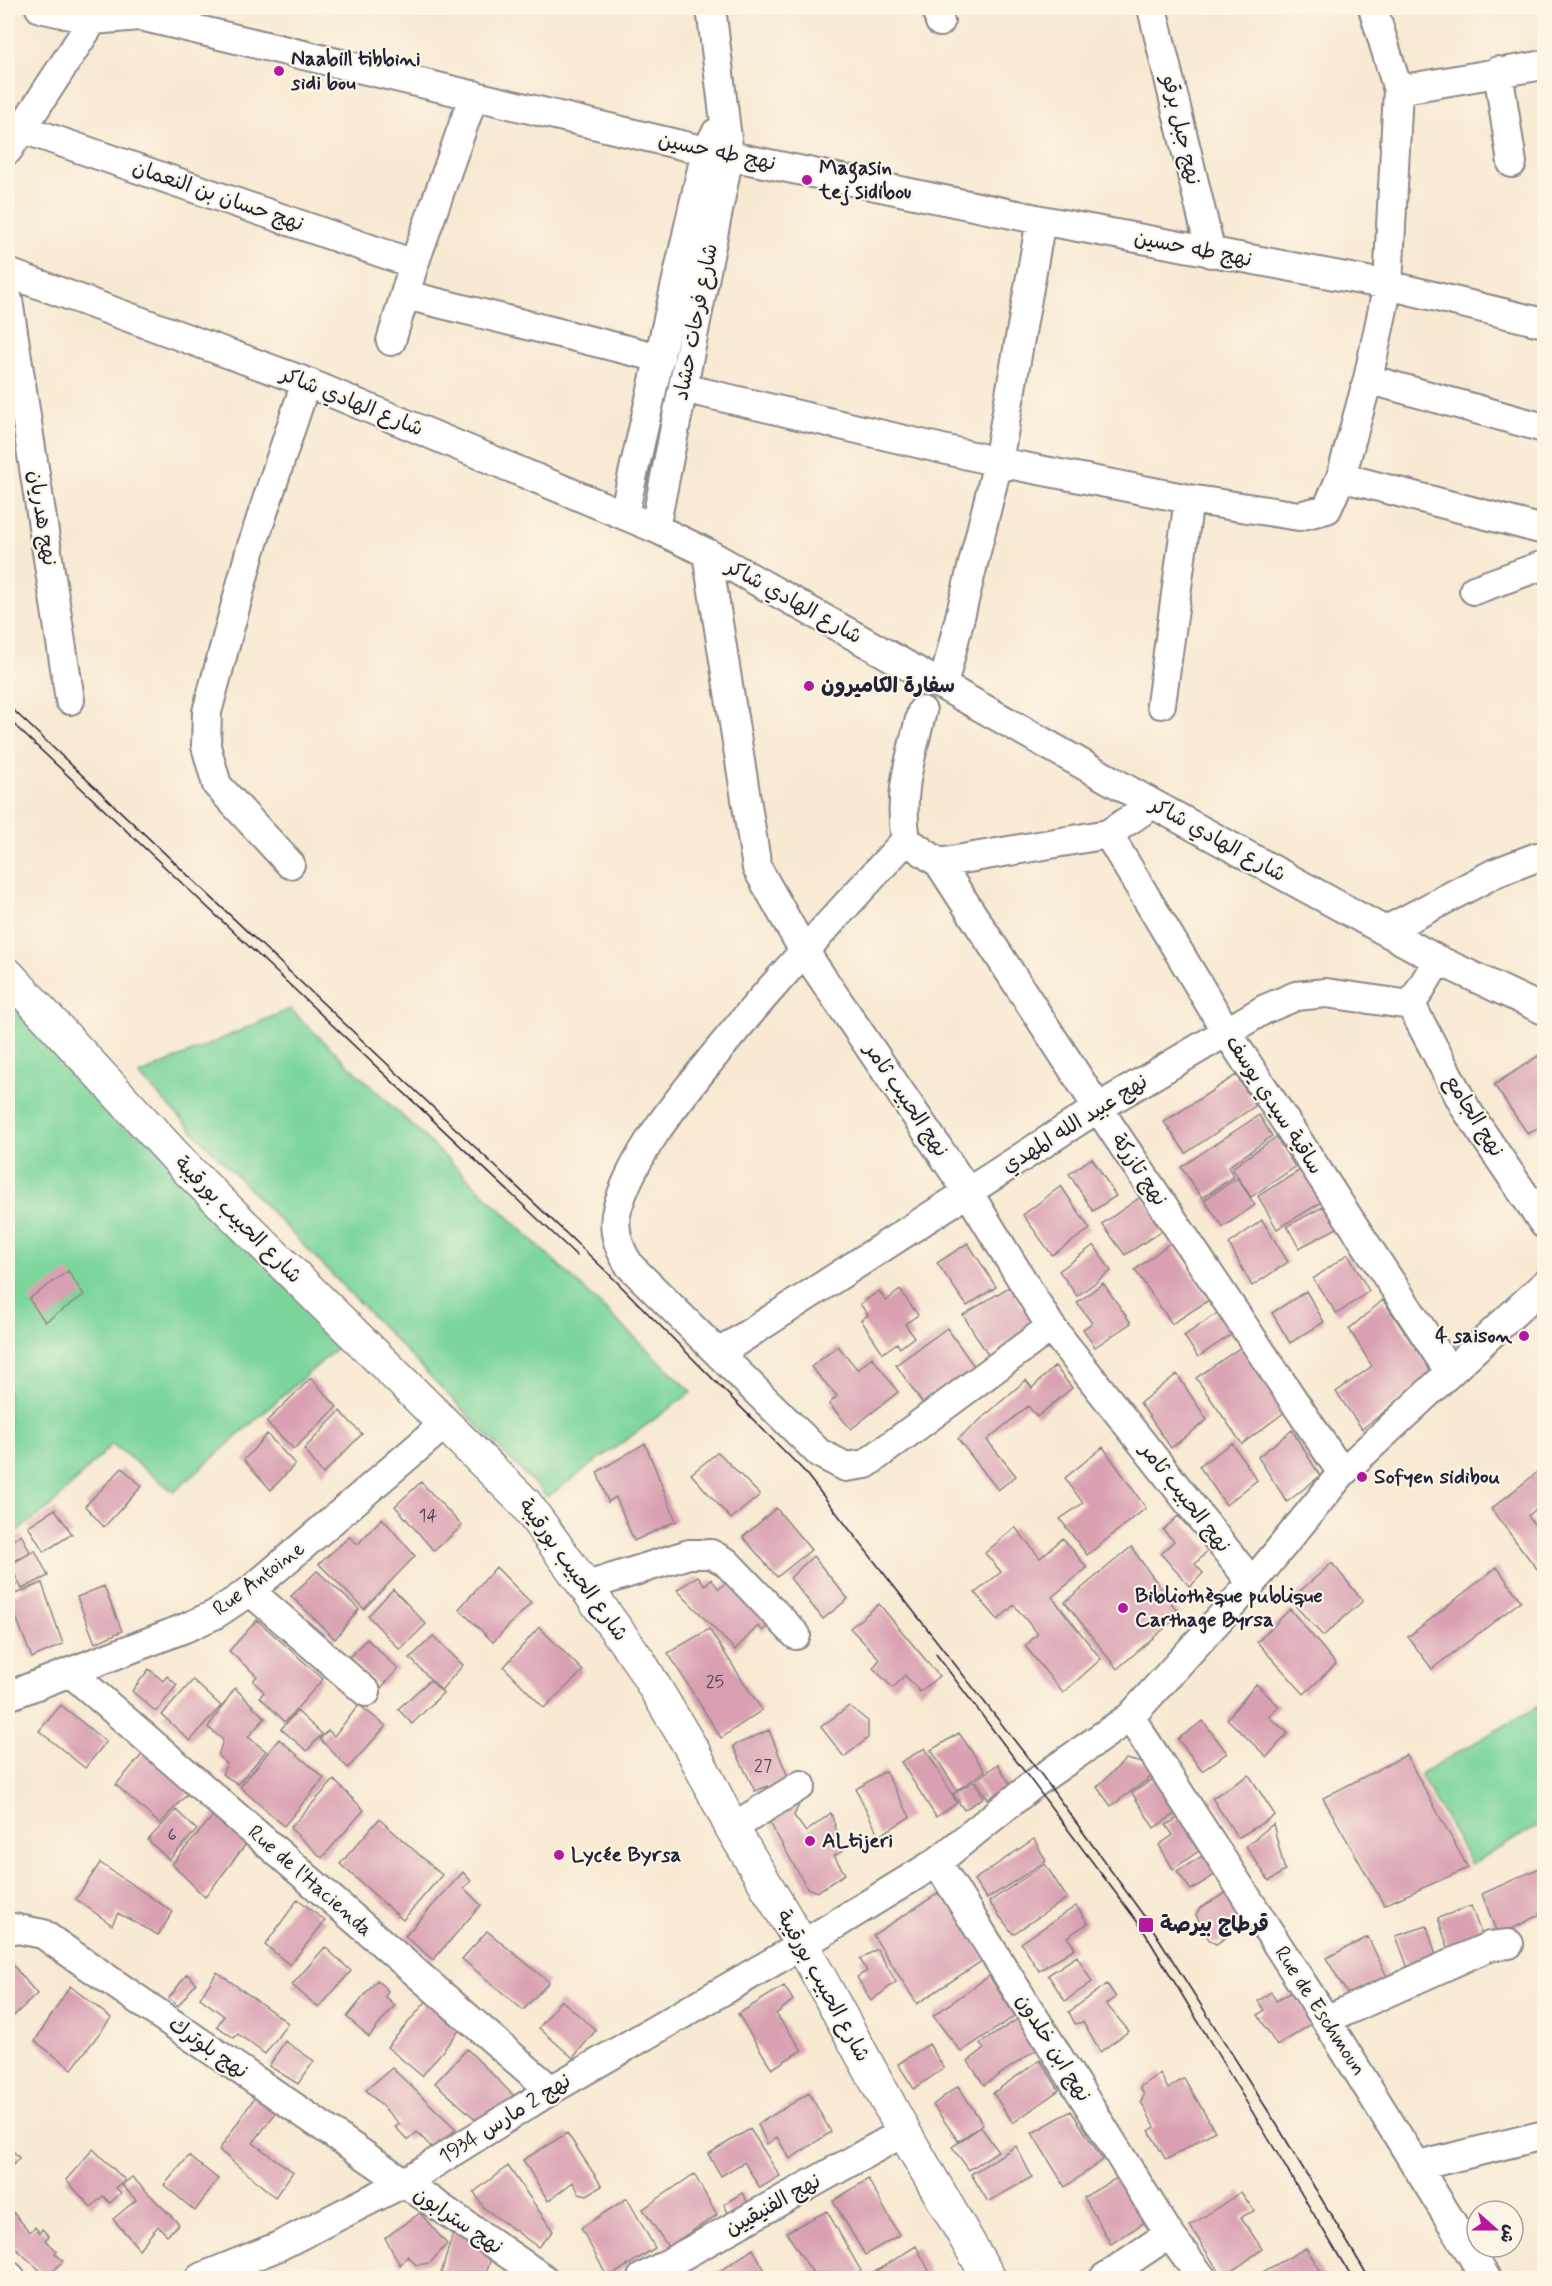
<svg xmlns="http://www.w3.org/2000/svg" width="1552" height="2286" font-family="Mynerve,'Playpen Sans Arabic',sans-serif">
	<rect width="100%" height="100%" fill="#fcf5e5"/>
	<filter id="ink" filterUnits="userSpaceOnUse"><feTurbulence type="fractalNoise" baseFrequency=".0167" numOctaves="2"/><feDisplacementMap in="SourceGraphic" scale="12" xChannelSelector="R" yChannelSelector="G"/><feConvolveMatrix kernelMatrix="1 2 1 2 8 2 1 2 1" color-interpolation-filters="sRGB"/></filter>
	<filter id="wash" filterUnits="userSpaceOnUse"><feTurbulence type="fractalNoise" baseFrequency=".008" numOctaves="4" result="noise"/><feDisplacementMap in="SourceGraphic" scale="24" xChannelSelector="R" yChannelSelector="G"/><feGaussianBlur stdDeviation="1.35" result="paint"/><feColorMatrix in="noise" values="0 0 0 0 0 0 0 0 0 0 0 0 0 0 0 0 0 1.4 0 .05"/><feComposite in="paint" operator="in"/></filter>
	<g filter="url(#wash)">
		<rect width="100%" height="100%" fill="#f8e9d2"/>
		<path fill="#7cd59b" stroke="#4f7c6b" stroke-width="1.5" d="M8,981L346,1340L174,1492L112,1444L50,1507L8,1538Z
			M290,1009L692,1392L547,1497L139,1075Z
			M1544,1703V1823L1471,1864L1420,1774Z"/>
		<g id="blocks">
			<path fill="#d9a0b1" d="M1544,1052V1125L1528,1134L1494,1085Z
				M1236,1075L1255,1106L1186,1153L1164,1122Z
				M1259,1115L1272,1136L1228,1167L1234,1177L1202,1198L1181,1167Z
				M1276,1137L1295,1167L1251,1197L1232,1168Z
				M1092,1158L1116,1196L1093,1211L1069,1174Z
				M1307,1166L1327,1199L1277,1229L1258,1196Z
				M1237,1178L1255,1205L1223,1227L1204,1200Z
				M1061,1186L1090,1229L1052,1255L1023,1215Z
				M1142,1196L1165,1229L1125,1255L1102,1224Z
				M1332,1202L1343,1225L1299,1248L1287,1226Z
				M1262,1220L1288,1262L1252,1286L1229,1244Z
				M968,1243L996,1287L967,1306L937,1263Z
				M1170,1243L1209,1300L1172,1324L1135,1270Z
				M1094,1245L1111,1271L1077,1296L1059,1271Z
				M1348,1254L1369,1291L1337,1314L1313,1279Z
				M68,1271L84,1295L45,1322L29,1299Z
				M1103,1283L1131,1323L1095,1347L1083,1329L1092,1323L1077,1303Z
				M1009,1287L1034,1324L988,1355L963,1315Z
				M900,1290L918,1315L905,1324L914,1337L900,1348L897,1343L883,1353L861,1320L868,1315L860,1304L879,1291L886,1301Z
				M1306,1291L1324,1322L1290,1343L1272,1313Z
				M1383,1300L1433,1374L1362,1429L1336,1392L1372,1366L1349,1329Z
				M1226,1307L1239,1329L1198,1357L1184,1336Z
				M947,1328L976,1369L925,1407L896,1365Z
				M838,1346L858,1370L872,1357L898,1392L851,1429L829,1404L837,1396L811,1367Z
				M1241,1347L1285,1412L1242,1444L1196,1378Z
				M1055,1366L1072,1388L1037,1417L1028,1406L987,1440L1016,1476L998,1490L958,1439L1026,1380L1032,1388Z
				M1177,1374L1207,1420L1171,1448L1140,1403Z
				M311,1378L337,1407L294,1449L266,1422Z
				M340,1411L362,1434L323,1474L304,1449Z
				M1292,1430L1320,1476L1287,1502L1258,1457Z
				M267,1434L295,1464L271,1490L244,1460Z
				M645,1443L676,1521L634,1541L616,1497L608,1502L597,1472Z
				M1232,1443L1257,1480L1226,1505L1199,1466Z
				M1103,1447L1146,1508L1087,1555L1060,1519L1083,1503L1065,1478Z
				M718,1452L760,1495L731,1519L691,1474Z
				M1544,1467V1503L1528,1516L1544,1538V1578L1491,1509Z
				M122,1468L142,1486L104,1527L85,1506Z
				M421,1482L462,1526L434,1551L395,1506Z
				M776,1508L811,1550L777,1577L743,1537Z
				M55,1509L72,1534L44,1552L28,1526Z
				M1178,1516L1209,1549L1195,1564L1203,1573L1190,1587L1161,1554L1174,1541L1163,1530Z
				M382,1518L415,1556L364,1609L319,1564L349,1537L358,1544Z
				M1015,1527L1040,1558L1063,1538L1087,1568L1052,1597L1101,1659L1063,1693L1025,1646L1038,1634L1014,1605L998,1620L975,1593L1001,1572L985,1553Z
				M21,1534L30,1552L8,1565V1544Z
				M1131,1547L1180,1615L1117,1669L1065,1602Z
				M35,1550L48,1576L22,1589L10,1565Z
				M813,1556L848,1599L823,1619L790,1578Z
				M1332,1563L1363,1601L1323,1636L1290,1600Z
				M8,1567L16,1585L8,1589Z
				M496,1567L531,1603L493,1642L459,1609Z
				M1497,1567L1521,1601L1432,1669L1408,1637Z
				M317,1571L359,1609L335,1639L291,1596Z
				M698,1576L705,1585L711,1579L719,1589L731,1578L773,1620L763,1631L758,1626L735,1650L677,1590Z
				M42,1583L63,1644L32,1658L8,1597Z
				M104,1586L122,1631L95,1643L77,1597Z
				M393,1589L426,1624L400,1650L368,1616Z
				M879,1604L939,1676L920,1692L905,1675L893,1688L873,1668L880,1659L850,1628Z
				M1290,1609L1336,1664L1304,1694L1257,1642Z
				M257,1620L323,1679L285,1722L260,1697L264,1692L253,1681L257,1676L229,1651Z
				M539,1627L583,1671L544,1708L504,1667Z
				M709,1629L762,1710L721,1738L668,1653Z
				M433,1636L463,1665L441,1690L410,1658Z
				M367,1639L398,1669L381,1688L349,1657Z
				M149,1669L163,1681L167,1676L177,1685L156,1712L132,1691Z
				M193,1680L221,1706L190,1741L162,1715Z
				M430,1680L443,1693L412,1724L398,1709Z
				M1256,1684L1279,1706L1269,1717L1288,1733L1267,1757L1227,1719Z
				M235,1688L265,1718L248,1737L266,1751L238,1784L222,1774L227,1764L218,1756L223,1740L208,1727Z
				M61,1705L106,1742L85,1768L39,1731Z
				M359,1705L386,1726L348,1768L320,1739L328,1730L334,1736Z
				M849,1706L868,1721V1738L844,1757L821,1727Z
				M297,1711L322,1734L307,1751L281,1729Z
				M1203,1721L1227,1753L1202,1771L1178,1739Z
				M769,1730L792,1787L774,1797L768,1786L755,1791L733,1746Z
				M959,1733L985,1771L957,1790L931,1750Z
				M279,1739L324,1778L284,1826L240,1787Z
				M925,1748L957,1803L936,1817L901,1762Z
				M145,1751L188,1793L160,1824L116,1785Z
				M1406,1755L1468,1868L1384,1905L1323,1798Z
				M1126,1759L1146,1764L1155,1774L1111,1806L1097,1787Z
				M998,1764L1010,1785L988,1799L976,1780Z
				M885,1771L910,1817L879,1836L856,1789Z
				M1249,1775L1275,1815L1238,1838L1212,1798Z
				M1156,1777L1178,1812L1154,1828L1132,1793Z
				M334,1780L364,1810L322,1858L290,1828Z
				M974,1781L984,1797L964,1810L953,1794Z
				M800,1802L794,1816L806,1832L831,1813L843,1851L834,1856L845,1874L817,1892L807,1888L765,1814Z
				M219,1809L250,1839L205,1897L172,1864Z
				M176,1810L197,1830L169,1860L148,1840Z
				M1185,1814L1206,1846L1173,1869L1159,1845L1173,1835L1166,1825Z
				M379,1819L442,1875L403,1920L340,1864Z
				M1273,1824L1285,1871L1269,1881L1246,1846Z
				M1034,1839L1046,1861L987,1899L974,1880Z
				M1206,1854L1219,1872L1191,1890L1177,1871Z
				M100,1863L173,1912L158,1935L118,1913L112,1925L76,1899Z
				M1045,1864L1067,1898L1013,1934L989,1902Z
				M1544,1866V1903L1539,1915L1498,1936L1482,1894Z
				M463,1872L471,1881L464,1888L481,1905L433,1960L405,1936Z
				M945,1889L985,1959L917,2004L873,1935Z
				M1227,1892L1244,1917L1224,1931L1228,1936L1216,1944L1209,1940L1196,1915L1200,1908Z
				M298,1899L325,1921L290,1965L265,1945Z
				M1076,1906L1088,1923L1067,1937L1075,1948L1039,1971L1021,1943Z
				M1471,1906L1482,1936L1452,1960L1438,1918Z
				M1427,1926L1439,1966L1411,1976L1396,1936Z
				M487,1931L549,1982L523,2010L462,1959Z
				M1368,1937L1391,1985L1348,1995L1326,1958Z
				M325,1947L351,1971L319,2008L292,1985Z
				M877,1949L896,1982L871,2001L857,1977L867,1971L860,1959Z
				M1077,1956L1092,1982L1065,2001L1048,1975Z
				M8,1959L37,1994L8,2021Z
				M217,1972L288,2023L265,2054L238,2034L234,2038L217,2026L224,2016L200,1998Z
				M187,1974L196,1983L178,2006L169,1998Z
				M989,1976L1015,2016L961,2052L933,2016Z
				M377,1980L388,1991L385,1996L395,2005L369,2037L347,2017Z
				M1107,1984L1116,1997L1106,2004L1129,2031L1100,2052L1083,2022L1075,2024L1069,2012Z
				M70,1986L111,2018L72,2069L35,2041Z
				M784,1986L793,2000L776,2014L802,2050L772,2069L738,2014Z
				M1293,1991L1313,2023L1277,2046L1258,2015L1264,2010L1258,2001L1271,1992L1276,2001Z
				M430,1997L462,2027L422,2076L387,2047Z
				M561,2000L596,2030L573,2058L539,2028Z
				M1025,2014L1045,2044L984,2085L968,2061L984,2049L980,2044Z
				M285,2041L314,2061L298,2084L269,2066Z
				M929,2044L944,2068L914,2089L898,2064Z
				M467,2049L520,2102L482,2125L435,2083Z
				M1040,2060L1059,2090L1013,2123L993,2093Z
				M392,2068L456,2129L433,2149L417,2132L408,2140L395,2127L400,2124L366,2090Z
				M1160,2073L1168,2089L1184,2078L1215,2131L1166,2160L1149,2131L1155,2127L1141,2102L1144,2095L1140,2087Z
				M958,2086L983,2124L958,2141L933,2105Z
				M259,2091L281,2106L253,2143L293,2172L275,2197L219,2150Z
				M809,2093L831,2132L790,2159L777,2137L767,2144L758,2124Z
				M1071,2111L1103,2160L1065,2187L1032,2133Z
				M981,2127L998,2151L969,2170L952,2147Z
				M750,2129L780,2176L760,2188L744,2162L721,2176L708,2154Z
				M567,2133L602,2186L587,2195L579,2193L573,2182L548,2201L523,2160Z
				M8,2145L19,2158L8,2170Z
				M1016,2146L1032,2177L988,2202L971,2174Z
				M93,2149L125,2180L116,2188L121,2193L110,2203L103,2196L91,2207L66,2180Z
				M189,2156L218,2179L195,2211L164,2185Z
				M508,2166L553,2231L538,2247L484,2208L474,2192Z
				M1125,2173L1150,2219L1111,2244L1084,2197Z
				M694,2174L717,2215L668,2247L643,2209Z
				M132,2177L179,2224L167,2235L158,2226L139,2249L113,2219L136,2200L122,2185Z
				M868,2179L899,2235L865,2255L833,2201Z
				M1241,2192L1254,2211L1241,2217L1262,2249L1223,2278L1190,2226Z
				M742,2193L750,2206L731,2219L724,2204Z
				M627,2198L655,2248L608,2278L581,2228Z
				M10,2209L30,2232L35,2227L40,2233L42,2229L49,2236L45,2240L57,2251L55,2253L63,2261L47,2277L8,2241Z
				M827,2211L861,2271L849,2278H816L786,2232Z
				M420,2213L447,2244L430,2263L416,2265L408,2256L400,2265L385,2238Z
				M455,2226L495,2248L484,2278L440,2277Z
				M916,2246L933,2278H865Z
				M1306,2248L1325,2278H1252Z
				M753,2249L769,2278H709Z"/>
		</g>
	</g>
	<g filter="url(#ink)">
		<use href="#blocks" fill-opacity="0" stroke="#8d8686" stroke-width="1.5"/>
		<g fill="none" stroke-linecap="round" stroke-linejoin="round">
			<g stroke="#8d8686" stroke-width="32">
				<path id="minor" d="M40,8L93,20L140,16L706,151L1041,220L1388,285L1544,323
					M936,8L940,22
					M1152,8L1211,253
					M1498,71L1512,163
					M1398,90L1544,65
					M23,129L414,264
					M8,150L93,20L104,9
					M8,273L306,382L655,528L707,553L1153,804L1438,960L1544,1010
					M406,295L660,358
					M8,300L70,700
					M391,341L414,264L474,95
					M1368,379L1544,428
					M683,388L998,462L1189,499L1299,516L1327,509L1341,477L1368,379L1388,285L1398,90L1373,8
					M1341,477L1544,530
					M624,514L706,151L716,133
					M655,528L729,155L711,8
					M707,553L757,868L804,951L968,1192L1051,1327L1252,1583
					M1474,590L1544,565
					M943,686L998,462L1041,220
					M1161,704L1189,499
					M1108,834L1226,1031L1449,1371
					M906,840C898,793 911,756 922,711
					M939,863L1108,834L1153,804
					M290,864L217,785L206,746L207,712L250,552L306,382
					M1385,931L1495,873L1537,857
					M1411,1005L1466,1109L1544,1224
					M1051,1327L866,1464L846,1467L819,1453L630,1266C618,1248 611,1228 618,1206C635,1151 677,1102 713,1057C774,982 841,911 906,840L939,863L1098,1108L1342,1473
					M719,1353L1098,1108L1265,1009L1296,996L1326,993L1411,1005L1438,960
					M587,1586L689,1554H711L726,1562L796,1635
					M250,1591L366,1692
					M70,1672L551,2090
					M8,1696L185,1628L214,1615L250,1591L446,1423
					M1130,1717L1326,2020L1486,2278
					M732,1828L801,1785
					M937,1862L1169,2234L1202,2278
					M8,1927L43,1934L54,1942L543,2278
					M1326,2020L1490,1946L1509,1944
					M1418,2166L1544,2135
					M8,2275L11,2278
					M200,2278L277,2247L403,2183L551,2090L802,1945L937,1862L1035,1783L1130,1717L1252,1583L1342,1473L1544,1285
					M642,2278L904,2132
					M1104,2278L1169,2234"/>
			</g>
			<g stroke="#8d8686" stroke-width="36">
				<path id="major" d="M8,975L189,1171L525,1503L639,1661L694,1753L732,1828L802,1945L904,2132L989,2278"/>
			</g>
			<use href="#minor" stroke="#fff" stroke-width="28"/>
			<use href="#major" stroke="#fff" stroke-width="33"/>
			<path stroke="#22223b" stroke-width="1.5" d="M8,705L606,1271L803,1470L1043,1777L1149,1923L1277,2125L1369,2278
				M8,719L577,1256
				M936,1654L1142,1928L1352,2278"/>
		</g>
	</g>
	<g fill="#b5179e" stroke="#fcf5e5" stroke-width="2">
		<circle cx="279" cy="71" r="6"/>
		<circle cx="807" cy="180" r="6"/>
		<circle cx="809" cy="686" r="6"/>
		<circle cx="1524" cy="1336" r="6"/>
		<circle cx="1362" cy="1477" r="6"/>
		<circle cx="1123" cy="1608" r="6"/>
		<circle cx="810" cy="1841" r="6"/>
		<circle cx="559" cy="1855" r="6"/>
		<rect x="1138" y="1917" width="16" height="16" rx="3"/>
	</g>
	<g text-anchor="middle" dominant-baseline="central" stroke-width="4.5" stroke-linejoin="round" paint-order="stroke">
		<g font-size="18" fill="#504258">
			<text x="428" y="1516">14</text>
			<text x="715" y="1682">25</text>
			<text x="763" y="1766">27</text>
			<text x="172" y="1835">6</text>
		</g>
		<g font-size="21" font-weight="bold" fill="#22223b" stroke="#fcf5e5" text-anchor="start">
			<text x="291" y="59">Naabill tibbini<tspan x="291" dy="24">sidi bou</tspan></text>
			<text x="819" y="168">Magasin<tspan x="819" dy="24">tej sidibou</tspan></text>
			<text x="821" y="686">سفارة الكاميرون</text>
			<text x="1512" y="1336" text-anchor="end">4 saison</text>
			<text x="1374" y="1477">Sofyen sidibou</text>
			<text x="1135" y="1596">Bibliothèque publique<tspan x="1135" dy="24">Carthage Byrsa</tspan></text>
			<text x="822" y="1841">ALtijeri</text>
			<text x="571" y="1855">Lycée Byrsa</text>
			<text x="1160" y="1925">قرطاج بيرصة</text>
		</g>
		<g font-size="21" fill="#22223b" stroke="#fcf5e5">
			<text transform="translate(1181 130) rotate(77)">نهج جبل برقو</text>
			<text transform="translate(717 152) rotate(12)">نهج طه حسين</text>
			<text transform="translate(218 196) rotate(19)">نهج حسان بن النعمان</text>
			<text transform="translate(1193 249) rotate(11)">نهج طه حسين</text>
			<text transform="translate(696 322) rotate(-79)">شارع فرحات حشاد</text>
			<text transform="translate(352 402) rotate(22)">شارع الهادي شاكر</text>
			<text transform="translate(42 518) rotate(81)">نهج هدريان</text>
			<text transform="translate(794 602) rotate(29)">شارع الهادي شاكر</text>
			<text transform="translate(1218 840) rotate(29)">شارع الهادي شاكر</text>
			<text transform="translate(906 1100) rotate(56)">نهج الحبيب ثامر</text>
			<text transform="translate(1274 1105) rotate(57)">ساقية سيدي يوسف</text>
			<text transform="translate(1474 1116) rotate(58)">نهج الجامع</text>
			<text transform="translate(1075 1124) rotate(-32)">نهج عبيد الله المهدي</text>
			<text transform="translate(1139 1170) rotate(56)">نهج تازركة</text>
			<text transform="translate(238 1220) rotate(45)">شارع الحبيب بورقيبة</text>
			<text transform="translate(1185 1498) rotate(52)">نهج الحبيب ثامر</text>
			<text transform="translate(573 1570) rotate(54)">شارع الحبيب بورقيبة</text>
			<text transform="translate(259 1579) rotate(-37)">Rue Antoine</text>
			<text transform="translate(310 1881) rotate(41)">Rue de l'Hacienda</text>
			<text transform="translate(823 1986) rotate(61)">شارع الحبيب بورقيبة</text>
			<text transform="translate(1320 2011) rotate(57)">Rue de Eschmoun</text>
			<text transform="translate(208 2048) rotate(35)">نهج بلوترك</text>
			<text transform="translate(1053 2048) rotate(58)">نهج ابن خلدون</text>
			<text transform="translate(505 2119) rotate(-32)">نهج 2 مارس 1934</text>
			<text transform="translate(773 2205) rotate(-29)">نهج الفنيقيين</text>
			<text transform="translate(458 2221) rotate(34)">نهج سترابون</text>
		</g>
	</g>
	<rect width="1552" height="2286" fill="none" stroke="#fcf5e5" stroke-width="30"/>
	<g transform="translate(1495 2229) rotate(111)"><circle r="28" fill="#fcf5e5" stroke="#a5a1a1" stroke-width="1.5"/>
	<path d="M0-4.5L10 22L0 15L-10 22Z" fill="#b5179e"/>
	<text y="-9" font-size="16" font-weight="bold" text-anchor="middle" fill="#22223b">ش</text>
	</g>
</svg>
